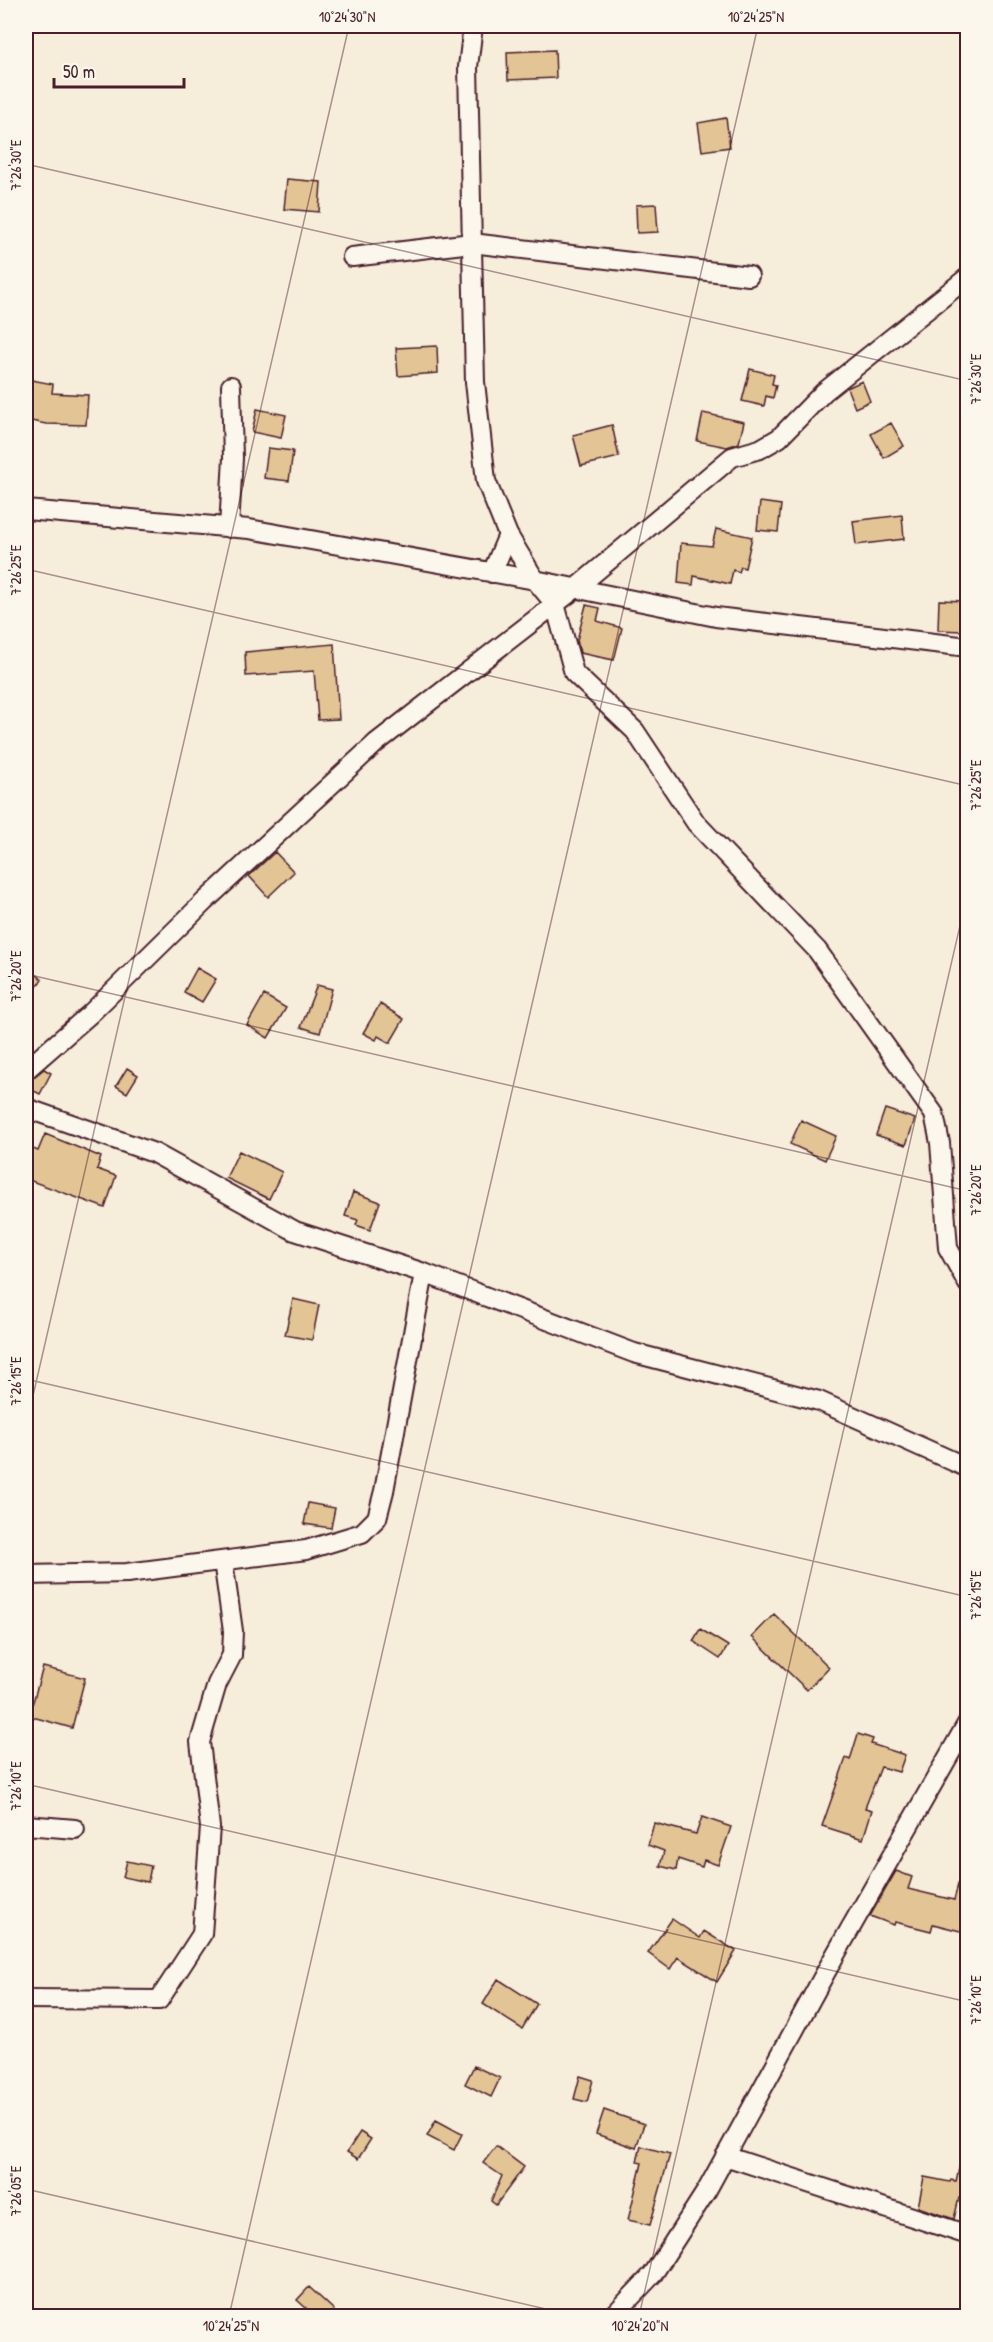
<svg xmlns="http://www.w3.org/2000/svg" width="993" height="2342" font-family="'Patrick Hand',sans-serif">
	<rect width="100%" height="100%" fill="#f6eddb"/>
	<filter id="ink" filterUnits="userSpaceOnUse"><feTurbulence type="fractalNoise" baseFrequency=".0167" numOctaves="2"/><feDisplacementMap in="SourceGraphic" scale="12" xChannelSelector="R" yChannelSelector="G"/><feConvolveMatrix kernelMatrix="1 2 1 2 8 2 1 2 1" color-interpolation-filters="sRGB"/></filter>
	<g filter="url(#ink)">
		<path fill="#e2c495" stroke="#4a1f2b" stroke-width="1.5" d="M555,50L556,78L508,80L507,52Z
			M726,118L730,147L702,151L698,123Z
			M287,179L321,182L319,212L284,209Z
			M656,204L658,232L637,233L636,205Z
			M437,346L438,373L398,376L396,348Z
			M750,369L774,375L772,384L776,385L773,398L766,396L764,406L742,401Z
			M26,379L53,384L52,393L88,395L86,425L46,424L26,420Z
			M862,381L870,401L855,408L847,388Z
			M257,409L286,415L281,438L252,432Z
			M703,413L744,422L739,443L727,447L697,441Z
			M891,423L904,446L884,458L871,434Z
			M612,425L619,457L581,466L573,435Z
			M268,448L293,451L289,481L264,478Z
			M760,502L781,505L778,532L757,530Z
			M902,515L904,539L856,545L853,521Z
			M716,529L752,537L745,568L741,567L739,572L733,570L730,584L694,576L693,585L678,583L681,543L712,546Z
			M939,600L965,601L963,631L938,630Z
			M586,605L600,608L597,621L622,628L614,660L580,653L577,640Z
			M334,644L339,719L318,720L314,671L246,676L245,652Z
			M275,852L294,872L268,897L249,876Z
			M26,967L42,979L26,1003Z
			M197,968L216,979L202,1002L184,992Z
			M317,985L332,989L320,1033L301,1027Z
			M264,995L286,1008L268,1038L247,1025Z
			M380,1004L404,1019L390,1043L378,1036L376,1040L363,1033Z
			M127,1068L138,1075L127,1093L116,1086Z
			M44,1069L51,1073L40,1094L26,1087L30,1080Z
			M885,1109L915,1119L906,1145L876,1135Z
			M801,1120L836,1136L825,1160L790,1144Z
			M45,1134L101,1157L97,1169L116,1176L105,1208L26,1179V1146L38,1151Z
			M239,1151L282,1172L269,1199L226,1178Z
			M353,1192L380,1202L370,1230L356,1225L358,1220L345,1216Z
			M293,1299L319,1305L312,1340L285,1335Z
			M308,1503L335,1508L331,1528L304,1524Z
			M774,1614L829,1667L807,1690L752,1637Z
			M700,1629L728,1646L720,1659L693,1641Z
			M43,1667L85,1678L72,1728L29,1716Z
			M858,1734L873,1739L871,1744L905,1755L899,1772L881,1767L865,1808L872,1810L863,1839L822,1826L846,1758L850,1760Z
			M702,1817L731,1827L718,1865L704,1860L702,1867L678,1859L676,1870L660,1866L664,1851L648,1845L654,1823L696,1834Z
			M127,1861L151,1866L148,1882L123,1877Z
			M962,1869H968V1933L933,1924L931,1931L895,1922L894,1925L870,1916L896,1871L912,1877L908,1889L954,1900Z
			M672,1919L700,1938L704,1931L736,1951L717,1982L678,1957L670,1969L648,1953Z
			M498,1979L537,2004L522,2029L483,2004Z
			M474,2066L500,2078L491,2097L465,2084Z
			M580,2076L593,2080L587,2102L574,2099Z
			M604,2110L644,2124L636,2148L596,2134Z
			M436,2120L462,2134L454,2150L427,2136Z
			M360,2132L371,2139L358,2159L347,2152Z
			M496,2146L524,2167L496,2205L491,2201L502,2176L483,2163Z
			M641,2146L670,2154L650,2225L628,2220L642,2163L637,2162Z
			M962,2156L968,2157V2200L959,2198L954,2219L918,2207L924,2177L950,2182L951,2180L956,2181Z
			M309,2287L334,2310L327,2316H315L297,2300Z"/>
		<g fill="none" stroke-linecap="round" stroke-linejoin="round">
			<g stroke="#4a1f2b" stroke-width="22">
				<path id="street" d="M473,26L468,67L475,382L486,481L508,535L535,580L555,604L574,673L635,731L696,823L817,950L934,1114L940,1143L948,1248L968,1284
					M352,257L472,243L749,276
					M26,510L249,529L535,580L716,617L968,647
					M229,528L233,458L231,386
					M492,573L508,535
					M26,1070L90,1014L204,902L376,743L576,588L732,457L760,449L779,438L824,392L968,277
					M26,1108L154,1153L295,1231L424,1273L634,1353L819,1401L968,1468
					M26,1575L127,1573L306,1550L362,1533L377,1518L384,1491L424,1273
					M26,1825L75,1829
					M26,1999L159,2000L202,1934L210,1827L200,1742L217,1684L232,1655L233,1631L223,1561
					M725,2156L968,2235
					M613,2316L653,2274L707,2190L834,1957L968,1722"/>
			</g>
			<use href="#street" stroke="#fbf7ec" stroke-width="18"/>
		</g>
	</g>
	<path fill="none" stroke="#4a1f2b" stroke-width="1.5" stroke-opacity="0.45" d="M26,164L968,381M26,569L968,786M26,974L968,1191M26,1379L968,1597M26,1426L349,26M26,1784L968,2002M26,2189L576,2316M229,2316L758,26M639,2316L968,891"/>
	<rect width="993" height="2342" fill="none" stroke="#fbf7ec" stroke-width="66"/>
	<path d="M54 78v9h130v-9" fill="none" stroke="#4a1f2b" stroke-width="3"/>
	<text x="63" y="78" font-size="18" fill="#4a1f2b" stroke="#fbf7ec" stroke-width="4.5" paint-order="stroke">50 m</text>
	<rect x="33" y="33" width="927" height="2276" fill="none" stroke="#4a1f2b" stroke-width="2"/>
	<g font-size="15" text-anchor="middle" fill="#4a1f2b">
		<text x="347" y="22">10°24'30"N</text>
		<text x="756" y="22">10°24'25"N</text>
		<text transform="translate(16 165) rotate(-90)" y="5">7°26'30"E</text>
		<text transform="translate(976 379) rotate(-90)" y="5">7°26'30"E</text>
		<text transform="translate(16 570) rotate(-90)" y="5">7°26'25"E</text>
		<text transform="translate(976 785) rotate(-90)" y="5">7°26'25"E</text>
		<text transform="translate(16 976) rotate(-90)" y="5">7°26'20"E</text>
		<text transform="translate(976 1190) rotate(-90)" y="5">7°26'20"E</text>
		<text transform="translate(16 1381) rotate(-90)" y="5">7°26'15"E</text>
		<text transform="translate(976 1595) rotate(-90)" y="5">7°26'15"E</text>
		<text transform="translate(16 1786) rotate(-90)" y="5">7°26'10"E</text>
		<text transform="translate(976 2000) rotate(-90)" y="5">7°26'10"E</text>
		<text transform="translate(16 2191) rotate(-90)" y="5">7°26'05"E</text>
		<text x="231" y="2331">10°24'25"N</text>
		<text x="640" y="2331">10°24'20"N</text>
	</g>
</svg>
